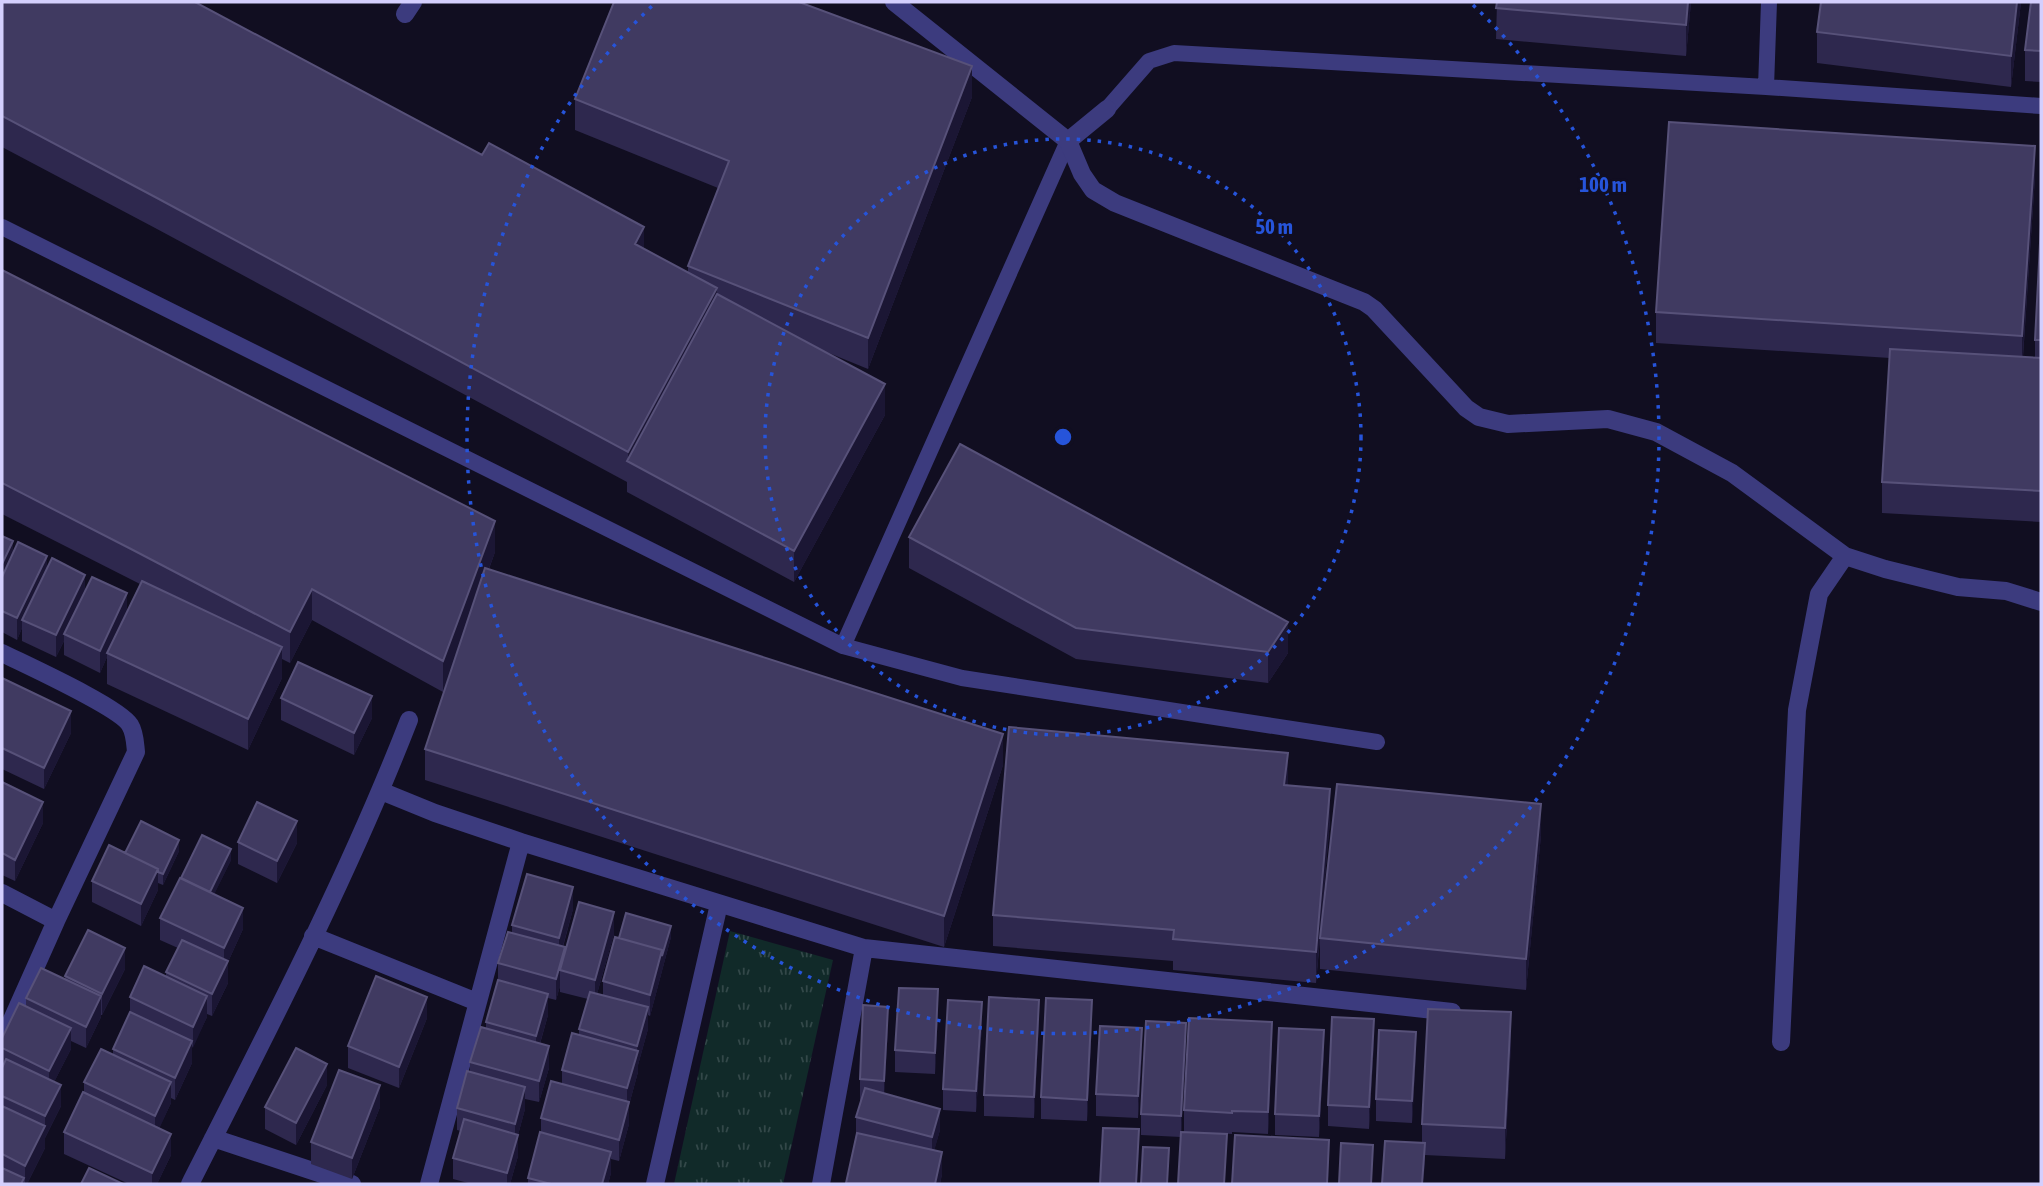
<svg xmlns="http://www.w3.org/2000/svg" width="2043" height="1186" font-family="'Asap Condensed',sans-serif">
	<defs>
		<pattern id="park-tufts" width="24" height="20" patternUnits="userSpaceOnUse" patternTransform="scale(1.75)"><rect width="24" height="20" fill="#112a29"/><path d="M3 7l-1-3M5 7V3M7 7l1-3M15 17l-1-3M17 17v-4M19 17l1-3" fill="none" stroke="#334849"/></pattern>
	</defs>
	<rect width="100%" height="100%" fill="#110e21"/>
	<path fill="url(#park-tufts)" d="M730,931L833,960L783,1184H674Z"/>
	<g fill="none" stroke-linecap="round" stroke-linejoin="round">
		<path stroke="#3c3b7e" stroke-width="16" d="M1766,87L1769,2
			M1107,109L1149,61L1174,53L1766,87L2041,106
			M2,227L843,646L1068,141
			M843,646L962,678L1377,742"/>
		<path stroke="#3c3b7e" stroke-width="18" d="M894,2L1068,141L1107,109
			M405,14L413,2
			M1068,141L1082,174L1093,190L1115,203L1364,302L1374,309L1466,408L1479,417L1508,424L1608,419L1656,432L1732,473L1845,556L1885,569L1958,587L2006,591L2041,602
			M2,653C26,665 119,707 130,725C135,733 135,743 136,752L56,921L2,1042
			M381,791L435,813L521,842L864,948L1452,1012
			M2,893L56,921
			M313,936L477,1002
			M1781,1042L1797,710L1819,594L1845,556
			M213,1138L352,1184
			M190,1184C267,1032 347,879 409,720
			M429,1184L521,842
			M655,1184L719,904
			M821,1184L864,948"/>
	</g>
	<path fill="#2e284e" d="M2,2L644,249L688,272V266L718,188L575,130V99L803,2V3L972,97L868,369L824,351L885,415L794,582L627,492V482L157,229L2,147Z
		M1497,2H1691L1686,56L1496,39Z
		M1821,2H2021L2011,87L1817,63V32Z
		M2041,2V82L2025,81V50Z
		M2035,177L2023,357L2035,358V340L2041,224V522L1882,513V482L1890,358L1656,343V312Z
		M2,270L495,552L489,569L1003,765L944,947L425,780V749L455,660L443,692L312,620L290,663L282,659V678L248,750L107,684V657L100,673L64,655V641L56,657L22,641V628L17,640L2,632V536L13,554L47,568L127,611L140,584L2,514Z
		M909,537L1288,653L1268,683L1076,659L909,568Z
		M2,678L71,733L44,789L2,769Z
		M281,698L372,718L354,755L281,720Z
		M2,782L43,823L15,881L2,875Z
		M1288,785L1330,820L1320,934L1541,835L1526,990L1320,969V939L1316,983L1173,970V961L993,946V915Z
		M238,842L297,843L277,883L238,864Z
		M179,851L163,885L158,883V890L141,926L92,902V881L125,853Z
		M231,860L214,894L243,929L228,962V983L212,1016L207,1014V1017L192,1048V1063L175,1100L171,1098V1103L159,1128L171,1155L157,1184H129L64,1154V1132L84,1092V1082L113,1054V1049L130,1013V997L166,976V972L178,948L160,940V918L181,878Z
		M573,909L563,947L565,953L614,934L597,994L603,995V981L619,938L671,937L650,1016L648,1015V1029L638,1065V1072L629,1105V1124L619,1161L611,1159V1173L608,1184H528V1178L541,1132V1118L562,1084V1070L579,1035V1029L588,999L560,992V986L556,1000L548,998V1015L540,1044L549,1068L539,1102L525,1099V1109L518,1135V1156L510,1184H472L453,1179V1158L461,1131L457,1130V1108L470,1072V1062L486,1028V1022L498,980V963L512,933V925Z
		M125,969L102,1015H101V1017L86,1048L71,1041V1049L54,1082L61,1106L45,1138V1137V1148L27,1184H2V1048L26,1007V998L65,979V976Z
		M938,1011L935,1074L895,1072V1050Z
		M427,1018L399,1088L348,1068V1046Z
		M1039,1021L1034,1118L984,1116V1095Z
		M1092,1022L1087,1121L1041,1119V1097Z
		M982,1024L976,1112L943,1110V1089Z
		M888,1028L884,1093L940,1130L934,1150L942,1174L940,1184H846L856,1135V1117L861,1101H860V1079Z
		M1374,1041L1369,1129L1328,1126V1105Z
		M1272,1043L1268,1134L1232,1132V1134L1184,1132V1110Z
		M1511,1043L1505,1159L1425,1155V1165L1422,1143V1124Z
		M1186,1045L1181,1137L1141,1135V1114Z
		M1142,1050L1138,1118L1096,1116V1094Z
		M1324,1052L1319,1137L1275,1135V1114Z
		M1416,1053L1412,1123L1376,1121V1099Z
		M327,1085L296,1145L265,1129V1107Z
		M380,1107L352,1179L311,1164V1142Z"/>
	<path fill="#1b1634" d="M1688,2H1691L1686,56V25Z
		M2017,2H2021L2011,87V56Z
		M972,66V97L868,369V338Z
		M2035,146V177L2022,367V336Z
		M644,227V258L635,244Z
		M717,288V319L628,462V452Z
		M885,384V415L794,582V551Z
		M495,521V552L443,692V661Z
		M13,541V563L2,586V564Z
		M47,556V578L22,620V628L17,640V618Z
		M85,575V596L64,634V641L56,657V635Z
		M312,589V620L290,663V632Z
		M127,593V615L107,653V657L100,673V651Z
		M1288,622V653L1268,683V652Z
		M282,647V678L248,750V719Z
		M372,696V718L354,755V733Z
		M71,711V733L44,789V768Z
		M1003,734V765L944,947V916Z
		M1288,753V784L1284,816V785Z
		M1330,789V820L1316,983V952Z
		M43,802V823L15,881V860Z
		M1541,804V835L1526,990V959Z
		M297,821V843L277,883V861Z
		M179,840V851L163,885V874Z
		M231,849V860L208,907V896Z
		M158,869V890L141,926V904Z
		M573,887V909L559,960V938Z
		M243,908V929L228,962V983L212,1016V994L224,970V948Z
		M614,912V934L595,1001V980Z
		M671,926V937L650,1016V995L662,950Z
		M565,947V969L560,970V986L556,1000V979Z
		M125,948V969L102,1015V994Z
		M938,989V1011L935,1074V1053Z
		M548,994V1015L536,1057V1036Z
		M101,996V1017L86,1048V1027Z
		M207,996V1017L193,1048V1027Z
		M427,997V1018L399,1088V1067Z
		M1039,1000V1021L1034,1118V1097Z
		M1092,1000V1022L1087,1121V1100Z
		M982,1002V1024L976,1112V1091Z
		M648,1007V1029L638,1065V1072L629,1105V1124L619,1161V1140L627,1108V1088L637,1053V1046Z
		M888,1007V1028L884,1102V1081Z
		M1511,1012V1043L1505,1159V1128Z
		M1374,1019V1041L1369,1129V1107Z
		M1272,1022V1043L1268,1134V1112Z
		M1186,1023V1045L1181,1137V1116Z
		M71,1028V1049L49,1092V1071Z
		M1142,1028V1050L1138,1118V1096Z
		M1324,1030V1052L1319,1137V1116Z
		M1416,1032V1053L1412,1123V1101Z
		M192,1041V1063L175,1100V1078Z
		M549,1046V1068L539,1102V1081Z
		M327,1064V1085L296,1145V1123Z
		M171,1082V1103L155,1138V1116Z
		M61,1085V1106L45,1138V1116Z
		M380,1085V1107L352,1179V1158Z
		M525,1087V1109L515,1146V1124Z
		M940,1109V1130L932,1159V1137Z
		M45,1126V1148L27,1184H25V1166Z
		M1139,1129V1151L1137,1184H1136Z
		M171,1134V1155L157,1184H152V1173Z
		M518,1135V1156L510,1184H507V1173Z
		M1329,1140L1328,1184H1327Z
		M1425,1143V1165L1423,1184H1422Z
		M611,1152V1173L608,1184H602Z
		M942,1152V1174L940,1184H935Z"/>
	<path fill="#403a61" stroke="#575179" stroke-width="2" d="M2,2H195L482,155L489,143L644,227L635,244L717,288L628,452L157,198L2,116Z
		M614,2H799L972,66L868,338L688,266L729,161L575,99Z
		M1497,2H1688L1686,25L1496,8Z
		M1821,2H2017L2011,56L1817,32Z
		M2031,2H2041V51L2025,50Z
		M1669,122L2035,146L2022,336L1656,312Z
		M2041,224V340H2035Z
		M2,270L495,521L443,661L312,589L290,632L131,549L2,483Z
		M717,294L885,384L794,551L627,461Z
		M1890,349L2041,358V491L1882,482Z
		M960,444L1288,622L1268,652L1076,628L909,537Z
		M2,536L13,541L2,564Z
		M18,542L47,556L17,618L2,611V577Z
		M52,558L85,575L56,635L22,620Z
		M485,568L1003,734L944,916L425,749Z
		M92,577L127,593L100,651L64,634Z
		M142,581L282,647L248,719L107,653Z
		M298,662L372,696L354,733L281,698Z
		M2,678L71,711L44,768L2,748Z
		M1009,727L1288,753L1284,785L1330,789L1316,952L1173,939L1174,930L993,915Z
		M2,782L43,802L15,860L2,853Z
		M1337,784L1541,804L1526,959L1320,938Z
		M257,802L297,821L277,861L238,842Z
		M141,821L179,840L163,874L158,872V869L125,853Z
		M202,835L231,849L210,892L181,878Z
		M109,845L158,869L141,904L92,881Z
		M527,874L573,887L559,938L512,925Z
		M180,878L243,908L224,948L160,918Z
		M579,902L614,912L595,980L560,970Z
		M626,913L671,926L662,956V950L619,938Z
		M88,930L125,948L102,994L65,976Z
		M508,932L565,947L556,979L498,963Z
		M615,937L662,950L650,995L603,981Z
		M182,940L228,961L212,994L166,972Z
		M144,966L207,996L193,1027L130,997Z
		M41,968L101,996L86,1027L26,998Z
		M376,976L427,997L399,1067L348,1046Z
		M498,980L548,994L536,1036L486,1022Z
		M899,988L938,989L935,1053L895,1050Z
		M590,992L648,1007L637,1046L579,1029Z
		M989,997L1039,1000L1034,1097L984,1095Z
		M1046,998L1092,1000L1087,1100L1041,1097Z
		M948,1000L982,1002L976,1091L943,1089Z
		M19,1003L71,1028L49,1071L2,1048V1038Z
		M863,1005L888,1007L884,1081L860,1079Z
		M1428,1009L1511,1012L1505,1128L1422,1124Z
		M130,1012L192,1041L175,1078L113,1049Z
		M1332,1017L1374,1019L1369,1107L1328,1105Z
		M1189,1018L1272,1022L1268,1112L1232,1111V1113L1184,1110Z
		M1146,1021L1186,1023L1181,1116L1141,1114Z
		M1100,1026L1142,1028L1138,1096L1096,1094Z
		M481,1027L549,1046L539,1081L470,1062Z
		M1279,1028L1324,1030L1319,1116L1275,1114Z
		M1379,1030L1416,1032L1412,1101L1376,1099Z
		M572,1033L638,1051L627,1088L562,1070Z
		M296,1048L327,1064L296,1123L265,1107Z
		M101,1049L171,1082L155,1116L84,1082Z
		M6,1059L61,1085L45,1116L2,1096V1068Z
		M339,1070L380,1085L352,1158L311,1142Z
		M467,1071L525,1087L515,1124L457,1108Z
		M551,1081L629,1102L619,1140L541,1118Z
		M865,1088L940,1109L932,1137L856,1117Z
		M83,1092L171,1134L152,1173L64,1132Z
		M2,1106L45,1126L25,1166L2,1154Z
		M464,1119L518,1135L507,1173L453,1158Z
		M1103,1128L1139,1129L1136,1184H1100Z
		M540,1132L611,1152L602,1184H551L528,1178Z
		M1181,1132L1227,1134L1224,1184H1178Z
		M857,1133L942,1152L935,1184L846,1183Z
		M1235,1135L1329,1140L1327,1184H1232Z
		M1385,1141L1425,1143L1422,1184H1382Z
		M1341,1143L1373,1145L1371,1184H1339Z
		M1143,1147L1169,1148L1167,1184H1141Z
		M2,1168L24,1178L21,1184H2Z
		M89,1168L123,1184H81Z"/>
	<g fill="none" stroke="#2654da" stroke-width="3.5" stroke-dasharray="3.5 7">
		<circle cx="1063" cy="437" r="298"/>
		<path d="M1473 5A596 596 0 1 1 653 5"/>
	</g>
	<circle cx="1063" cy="437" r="10" fill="#2654da" stroke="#110e21" stroke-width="3.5"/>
	<g font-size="21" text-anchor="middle" font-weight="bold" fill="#2654da" stroke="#110e21" stroke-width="5" stroke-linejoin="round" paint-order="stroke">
		<text x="1603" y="192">100 m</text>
		<text x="1274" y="234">50 m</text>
	</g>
	<rect width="2043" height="1186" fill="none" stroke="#d4cffd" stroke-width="7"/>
</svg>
